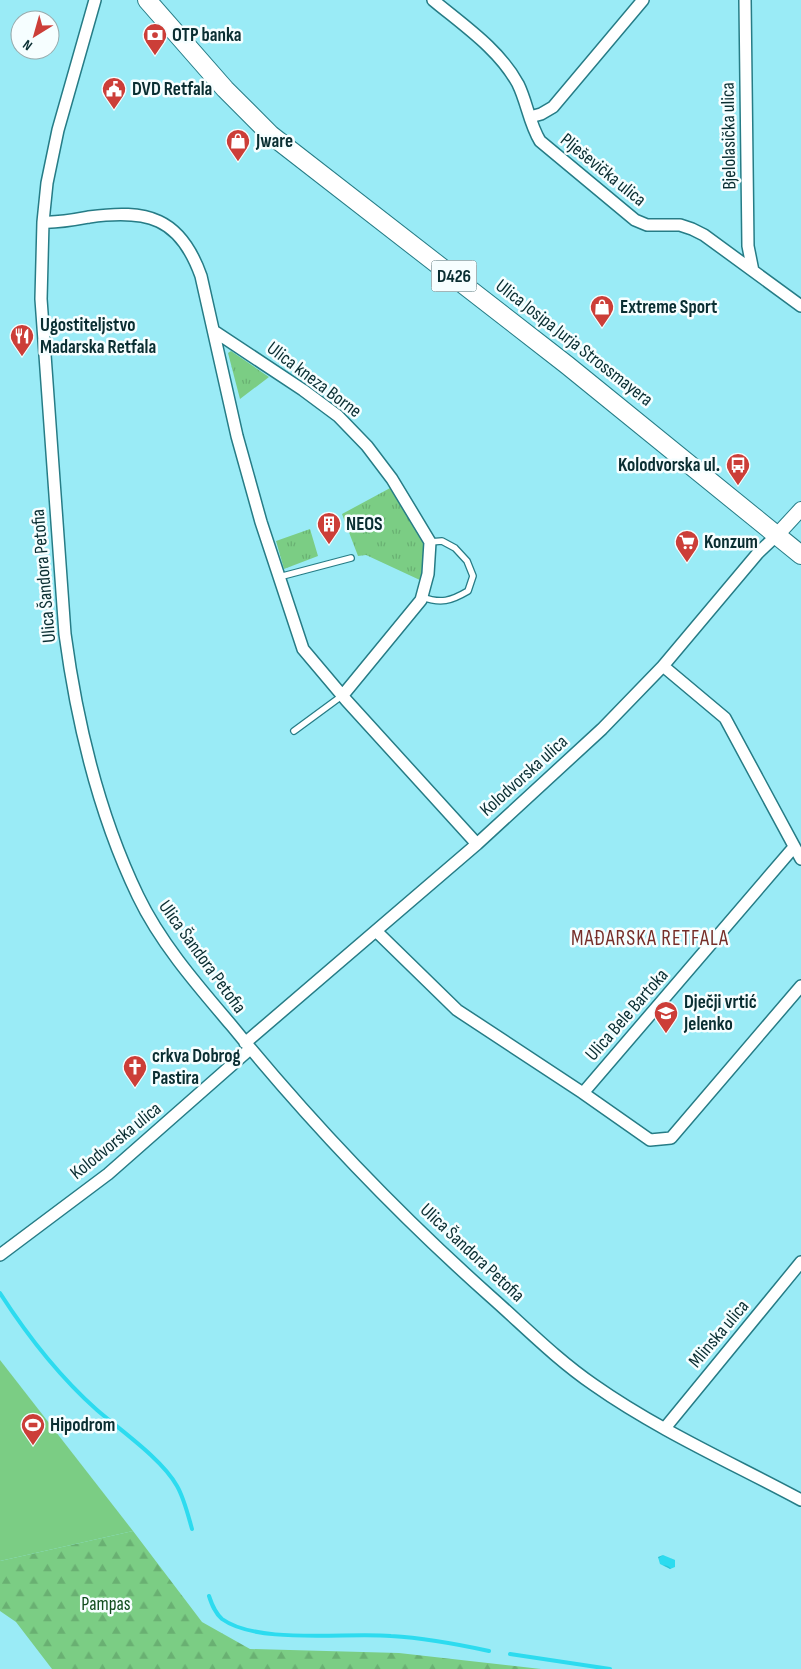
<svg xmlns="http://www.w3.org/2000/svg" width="801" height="1669" font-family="'Sofia Sans Condensed',sans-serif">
	<defs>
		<pattern id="grass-tufts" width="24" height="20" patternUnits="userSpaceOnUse" patternTransform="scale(1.25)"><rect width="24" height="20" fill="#7bcd84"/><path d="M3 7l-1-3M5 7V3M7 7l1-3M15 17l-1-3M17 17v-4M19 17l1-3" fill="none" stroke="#69b072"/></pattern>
		<pattern id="forest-firs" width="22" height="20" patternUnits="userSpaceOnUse" patternTransform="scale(1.25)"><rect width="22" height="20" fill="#7bcd84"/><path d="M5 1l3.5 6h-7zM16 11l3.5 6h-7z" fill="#69b072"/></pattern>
		<pattern id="water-waves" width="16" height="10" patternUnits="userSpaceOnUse" patternTransform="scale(1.25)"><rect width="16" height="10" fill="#2ddbef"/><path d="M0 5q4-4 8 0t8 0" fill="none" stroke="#27bccd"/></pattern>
	</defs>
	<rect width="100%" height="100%" fill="#9aebf6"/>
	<path fill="url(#grass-tufts)" d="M231,351L269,377L240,399L228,353Z
		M392,487L425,543L422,581L366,555L358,556L342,514Z
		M310,529L318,556L284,569L276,541Z"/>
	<path fill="url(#forest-firs)" d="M133,1531L202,1622L250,1649L399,1653L541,1669H52L16,1622L0,1611V1561Z"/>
	<path fill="#7bcd84" d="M0,1360L133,1531L0,1561Z"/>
	<path fill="url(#water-waves)" d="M663,1555L675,1560V1567L670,1569L660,1564L658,1557Z"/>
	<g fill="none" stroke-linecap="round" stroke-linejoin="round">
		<path stroke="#2ddbef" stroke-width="4" d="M0,1293C27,1335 60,1377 97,1410C120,1430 162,1459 177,1486C184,1498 188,1515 192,1529
			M209,1596C212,1605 215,1613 222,1619C258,1645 347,1632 391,1636C424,1638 457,1644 489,1651
			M510,1654L610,1669"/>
		<g stroke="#267c86" stroke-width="8">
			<path id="service" d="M279,577L351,558
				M422,597C441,604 451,601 468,591L473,576L467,561L455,548L442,541L430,542
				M294,731L343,695"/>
		</g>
		<g stroke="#267c86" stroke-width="14">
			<path id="minor" d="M95,0L58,130L47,183L43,222L41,299L65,634C77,723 99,815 138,896C161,944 198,986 232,1026C311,1123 397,1213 490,1296C524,1326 556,1359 594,1385C658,1430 732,1463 801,1500
				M433,0C463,25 499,49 518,84C527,102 529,123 540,141L635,220L647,225H680L692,229L704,235L801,306
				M745,0L748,246L753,271
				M530,117L541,114L553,107L643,0
				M43,222C58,223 73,220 89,217C147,209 180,217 201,276L237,436L261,522L303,649L346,700L477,844
				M214,331L303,390L338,416L367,446L392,479L430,542L428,574L421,600L343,695
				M663,666L725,718L801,859
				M376,931L457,1010L583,1093L650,1140L671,1138L801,986
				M245,1043L477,844L602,729L663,666L758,553L777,535
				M583,1093L794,847
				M0,1255L108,1174L250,1049
				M665,1428L801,1262"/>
		</g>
		<g stroke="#267c86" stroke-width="16">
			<path id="tertiary" d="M777,535L801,509"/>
		</g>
		<g stroke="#267c86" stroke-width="20">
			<path id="primary" d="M147,0L225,89L271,135L567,365L801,555"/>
		</g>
		<use href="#service" stroke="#fff" stroke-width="5.5"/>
		<use href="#minor" stroke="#fff" stroke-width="11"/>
		<use href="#tertiary" stroke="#fff" stroke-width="14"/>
		<use href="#primary" stroke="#fff" stroke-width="18"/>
	</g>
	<defs>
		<g id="bank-pin" transform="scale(1.25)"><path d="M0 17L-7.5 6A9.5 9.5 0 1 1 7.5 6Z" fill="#cc3e38" stroke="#f6feff"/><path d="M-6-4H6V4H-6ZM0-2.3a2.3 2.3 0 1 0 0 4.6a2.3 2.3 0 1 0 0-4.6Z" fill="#fff"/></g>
		<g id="civic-pin" transform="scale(1.25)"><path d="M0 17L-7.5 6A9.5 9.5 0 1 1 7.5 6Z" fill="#cc3e38" stroke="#f6feff"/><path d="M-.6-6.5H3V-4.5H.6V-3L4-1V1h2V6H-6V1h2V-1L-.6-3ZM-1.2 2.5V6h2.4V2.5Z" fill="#fff"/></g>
		<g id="shop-pin" transform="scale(1.25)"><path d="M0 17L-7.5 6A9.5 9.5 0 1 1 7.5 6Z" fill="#cc3e38" stroke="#f6feff"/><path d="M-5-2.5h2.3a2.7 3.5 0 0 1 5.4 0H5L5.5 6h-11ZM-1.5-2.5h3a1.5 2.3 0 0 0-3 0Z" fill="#fff"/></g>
		<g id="restaurant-pin" transform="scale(1.25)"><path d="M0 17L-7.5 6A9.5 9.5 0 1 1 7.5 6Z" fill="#cc3e38" stroke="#f6feff"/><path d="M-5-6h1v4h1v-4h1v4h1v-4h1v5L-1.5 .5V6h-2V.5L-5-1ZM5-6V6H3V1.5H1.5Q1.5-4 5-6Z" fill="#fff"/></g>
		<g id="bus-pin" transform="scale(1.25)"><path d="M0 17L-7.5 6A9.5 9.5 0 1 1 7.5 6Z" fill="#cc3e38" stroke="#f6feff"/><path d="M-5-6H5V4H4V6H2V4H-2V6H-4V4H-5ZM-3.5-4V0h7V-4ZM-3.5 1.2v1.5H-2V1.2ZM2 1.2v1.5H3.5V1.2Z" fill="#fff"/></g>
		<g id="building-pin" transform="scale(1.25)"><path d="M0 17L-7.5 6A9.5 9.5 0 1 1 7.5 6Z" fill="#cc3e38" stroke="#f6feff"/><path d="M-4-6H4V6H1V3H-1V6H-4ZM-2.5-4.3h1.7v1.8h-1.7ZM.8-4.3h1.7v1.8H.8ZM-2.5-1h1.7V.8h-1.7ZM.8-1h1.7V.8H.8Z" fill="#fff"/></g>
		<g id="supermarket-pin" transform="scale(1.25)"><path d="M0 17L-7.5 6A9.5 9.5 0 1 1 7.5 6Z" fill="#cc3e38" stroke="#f6feff"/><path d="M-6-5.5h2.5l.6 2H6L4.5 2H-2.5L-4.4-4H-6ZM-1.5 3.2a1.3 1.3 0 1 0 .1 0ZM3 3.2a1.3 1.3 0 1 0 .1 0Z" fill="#fff"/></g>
		<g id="school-pin" transform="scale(1.25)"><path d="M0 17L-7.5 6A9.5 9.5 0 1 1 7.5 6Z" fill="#cc3e38" stroke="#f6feff"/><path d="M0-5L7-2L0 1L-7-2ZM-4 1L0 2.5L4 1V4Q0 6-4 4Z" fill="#fff"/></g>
		<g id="church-pin" transform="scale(1.25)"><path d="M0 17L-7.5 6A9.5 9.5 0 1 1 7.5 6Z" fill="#cc3e38" stroke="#f6feff"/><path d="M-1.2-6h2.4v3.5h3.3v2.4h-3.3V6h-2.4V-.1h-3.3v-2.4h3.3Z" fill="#fff"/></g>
		<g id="stadium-pin" transform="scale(1.25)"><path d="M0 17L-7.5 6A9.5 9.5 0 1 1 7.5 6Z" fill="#cc3e38" stroke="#f6feff"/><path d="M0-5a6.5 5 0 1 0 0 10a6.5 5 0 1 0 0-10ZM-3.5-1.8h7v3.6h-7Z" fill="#fff"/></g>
	</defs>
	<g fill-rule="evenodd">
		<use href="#bank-pin" x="155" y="35"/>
		<use href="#civic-pin" x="114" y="89"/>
		<use href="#shop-pin" x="238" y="141"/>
		<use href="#shop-pin" x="602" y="307"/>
		<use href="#restaurant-pin" x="22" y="336"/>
		<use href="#bus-pin" x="738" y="465"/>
		<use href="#building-pin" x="329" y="524"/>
		<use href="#supermarket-pin" x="687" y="542"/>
		<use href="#school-pin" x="666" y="1013"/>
		<use href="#church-pin" x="135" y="1067"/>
		<use href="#stadium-pin" x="33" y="1425"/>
	</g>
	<g text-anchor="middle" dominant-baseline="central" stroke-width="5" stroke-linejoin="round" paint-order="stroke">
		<rect fill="#f6feff" stroke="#516c70" stroke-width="1" x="431.5" y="260.5" width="45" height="31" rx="4"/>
		<g font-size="18" font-weight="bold" fill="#0a2e32">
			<text x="454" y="276">D426</text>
		</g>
		<g font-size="19" font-weight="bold" fill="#0a2e32" stroke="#f6feff" text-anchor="start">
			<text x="172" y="35">OTP banka</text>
			<text x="132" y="89">DVD Retfala</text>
			<text x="256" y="141">Jware</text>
			<text x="620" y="307">Extreme Sport</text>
			<text x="40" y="325">Ugostiteljstvo<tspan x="40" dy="22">Madarska Retfala</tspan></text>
			<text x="720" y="465" text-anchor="end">Kolodvorska ul.</text>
			<text x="346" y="524">NEOS</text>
			<text x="704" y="542">Konzum</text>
			<text x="684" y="1002">Dječji vrtić<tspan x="684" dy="22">Jelenko</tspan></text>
			<text x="152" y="1056">crkva Dobrog<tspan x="152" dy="22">Pastira</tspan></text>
			<text x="50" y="1425">Hipodrom</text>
		</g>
		<g font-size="19" fill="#0a2e32" stroke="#f6feff">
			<text transform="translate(729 136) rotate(-91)">Bjelolasička ulica</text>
			<text transform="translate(603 170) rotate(39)">Plješevička ulica</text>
			<text transform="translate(574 343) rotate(38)">Ulica Josipa Jurja Strossmayera</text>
			<text transform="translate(314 380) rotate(37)">Ulica kneza Borne</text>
			<text transform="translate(44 576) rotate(-95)">Ulica Šandora Petofia</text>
			<text transform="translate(524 776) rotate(-42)">Kolodvorska ulica</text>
			<text transform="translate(202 957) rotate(54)">Ulica Šandora Petofia</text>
			<text transform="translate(627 1015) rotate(-49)">Ulica Bele Bartoka</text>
			<text transform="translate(116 1141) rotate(-39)">Kolodvorska ulica</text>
			<text transform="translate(472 1253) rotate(43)">Ulica Šandora Petofia</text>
			<text transform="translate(719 1334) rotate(-50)">Mlinska ulica</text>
		</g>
		<g font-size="19" fill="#104c1c" stroke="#f6feff">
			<text x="106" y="1604">Pampas</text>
		</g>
		<g font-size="21" letter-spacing="1" fill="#762f2a" stroke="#f6feff">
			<text x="650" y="938">MAĐARSKA RETFALA</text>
		</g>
	</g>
	<g transform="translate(35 35) rotate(217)"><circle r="24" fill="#f6feff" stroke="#98abad"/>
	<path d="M0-4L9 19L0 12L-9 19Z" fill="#cc3e38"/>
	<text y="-8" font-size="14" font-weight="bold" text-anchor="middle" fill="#0a2e32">N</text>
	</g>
</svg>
